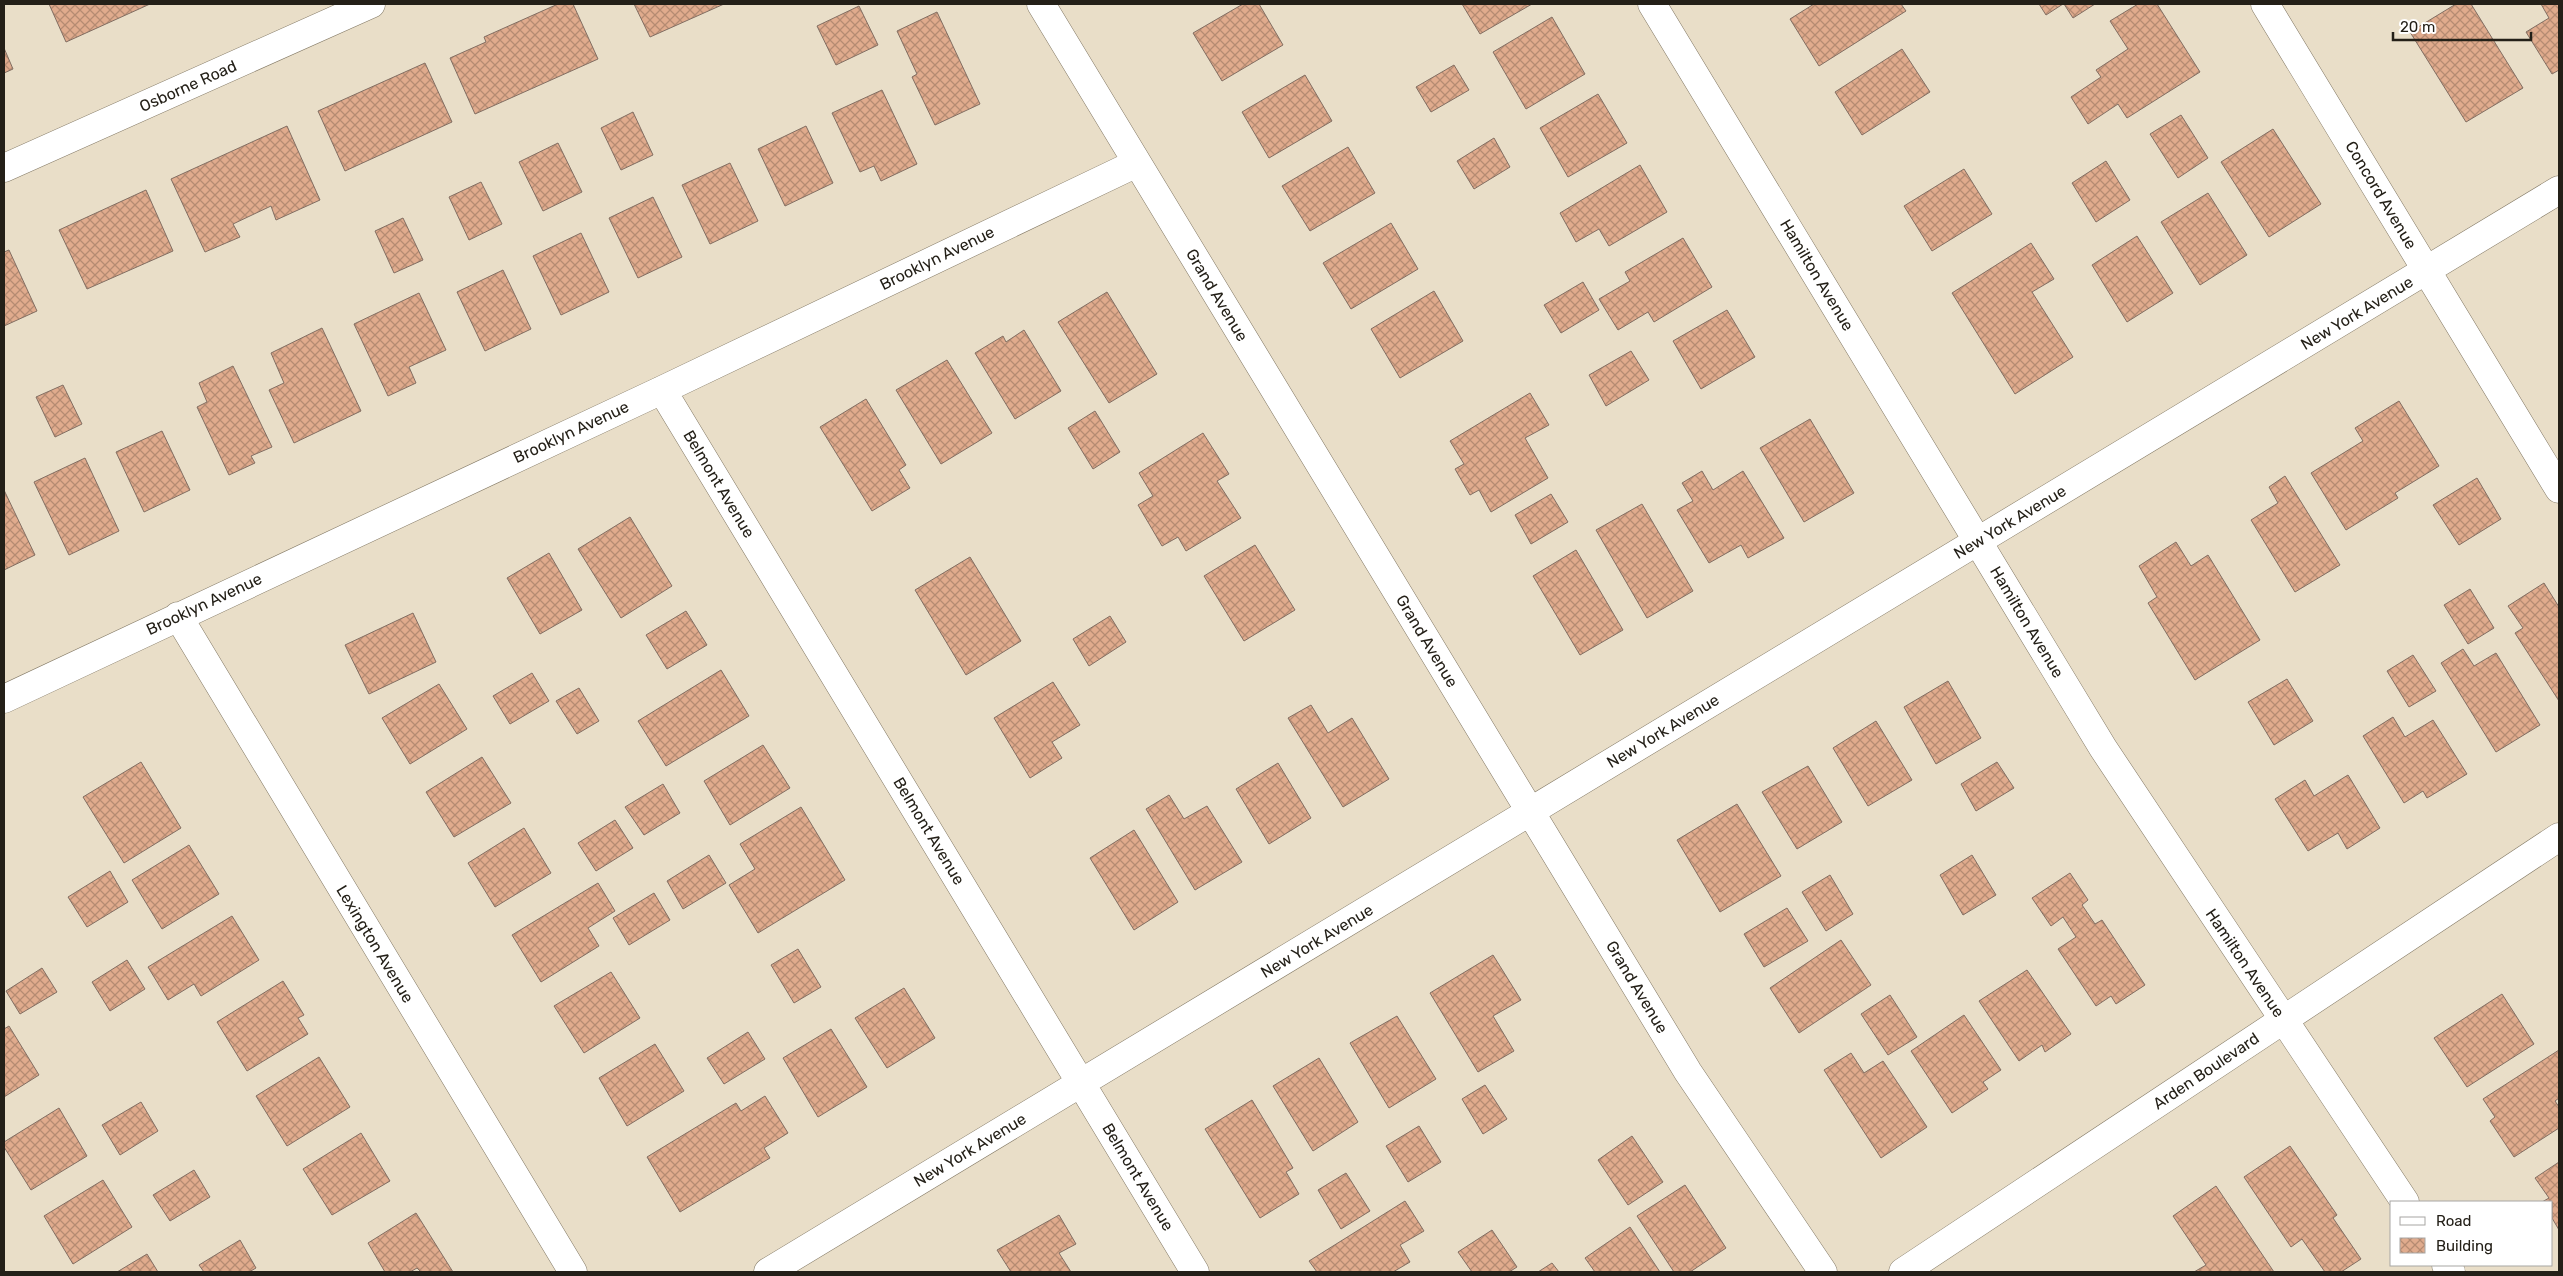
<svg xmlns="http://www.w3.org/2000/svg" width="2563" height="1276" font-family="Rubik,sans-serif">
	<defs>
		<pattern id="building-cross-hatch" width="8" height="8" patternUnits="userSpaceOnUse" patternTransform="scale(1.25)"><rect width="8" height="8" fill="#e0ab8d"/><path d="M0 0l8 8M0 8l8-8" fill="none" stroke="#b58b72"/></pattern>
	</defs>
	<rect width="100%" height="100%" fill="#e9dec8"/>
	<path fill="url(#building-cross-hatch)" stroke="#826e62" d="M49,4H150L66,42Z
		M558,4H573L598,59L475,114L450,58L486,42L484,37Z
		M634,4H724L650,37Z
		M1243,4H1259L1283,45L1222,81L1193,33Z
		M1462,4H1532L1480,34Z
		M1814,4H1901L1906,11L1819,66L1790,19Z
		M2039,4H2063L2046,15Z
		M2064,4H2095L2073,18Z
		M2138,4H2157L2200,72L2127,118L2118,104L2088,124L2071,97L2101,77L2096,70L2128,49L2110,21Z
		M2456,4H2471L2523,88L2466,122L2410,32Z
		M2541,4H2559V70L2552,74L2526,32L2549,18Z
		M859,6L878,45L836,65L817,26Z
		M937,12L980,104L935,125L912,77L917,74L897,31Z
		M1552,17L1585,74L1526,109L1493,52Z
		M4,48L13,69L4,73Z
		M1902,49L1930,92L1862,135L1835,92Z
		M425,63L452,122L345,171L318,111Z
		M1454,65L1469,90L1431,112L1416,87Z
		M1305,75L1332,121L1269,158L1242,112Z
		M882,90L917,164L881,181L874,166L860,172L832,113Z
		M1598,94L1627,143L1568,177L1540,128Z
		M633,112L653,155L621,170L601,128Z
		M2181,115L2208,158L2178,178L2150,134Z
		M287,126L320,200L276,220L271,206L233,224L240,237L205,252L171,179Z
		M806,126L833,183L785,206L758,149Z
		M2273,129L2321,204L2269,237L2221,162Z
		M1494,138L1510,167L1474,189L1457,161Z
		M558,143L582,192L543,211L519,162Z
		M1348,147L1375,193L1310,231L1282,186Z
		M2106,161L2130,200L2096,222L2072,183Z
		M730,163L758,221L710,244L682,185Z
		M1640,165L1667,212L1609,246L1599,229L1576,242L1560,213Z
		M1964,169L1992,214L1932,251L1904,206Z
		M481,182L502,224L469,240L449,197Z
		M146,190L173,251L87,289L59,230Z
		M2208,193L2247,255L2200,285L2161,222Z
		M653,197L682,257L638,278L609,218Z
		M403,218L423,260L394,273L375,231Z
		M1391,223L1418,269L1351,309L1323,263Z
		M581,233L609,292L561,315L533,256Z
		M2137,236L2173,293L2127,322L2092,265Z
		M1683,238L1712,287L1654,322L1648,312L1618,330L1599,299L1630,281L1625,272Z
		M2031,243L2054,279L2032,292L2073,357L2015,394L1952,293Z
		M9,250L37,311L4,326V252Z
		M503,270L531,329L485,351L457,292Z
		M1583,282L1599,310L1561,333L1544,305Z
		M1434,291L1463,341L1400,378L1371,329Z
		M1107,292L1157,374L1109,403L1058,322Z
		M419,293L446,350L409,367L416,383L388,396L354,324Z
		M1727,310L1755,357L1701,389L1673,341Z
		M322,328L361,411L294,443L269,390L284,383L271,353Z
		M1024,330L1061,391L1015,419L975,353L1003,336L1006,342Z
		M1631,351L1649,380L1606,406L1589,375Z
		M947,360L992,433L941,464L896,390Z
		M233,366L272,447L251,456L255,463L229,475L197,407L207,402L199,383Z
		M63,385L82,424L55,437L36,397Z
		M1530,393L1549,425L1525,438L1548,478L1491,512L1479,490L1470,495L1455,469L1464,464L1450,441Z
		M866,399L906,465L899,470L910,488L872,511L820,427Z
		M2399,401L2439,466L2395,493L2398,498L2346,530L2311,473L2363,441L2355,428Z
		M1095,411L1120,452L1093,469L1068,428Z
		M1810,419L1854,493L1804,522L1760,448Z
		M162,431L190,490L144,512L116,452Z
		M1203,433L1229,474L1217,481L1241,518L1186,551L1178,537L1162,546L1138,505L1153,496L1139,473Z
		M85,458L119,531L69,555L34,482Z
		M1702,471L1713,490L1743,471L1784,538L1748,558L1741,545L1709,563L1677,510L1693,501L1682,483Z
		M2285,476L2340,565L2295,592L2251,520L2278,503L2269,487Z
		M2477,478L2501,519L2459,545L2433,505Z
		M4,490L35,555L4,570Z
		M1551,494L1568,522L1531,544L1515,515Z
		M1642,504L1693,591L1647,618L1596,530Z
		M630,517L672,586L621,618L578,549Z
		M2176,542L2191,566L2208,555L2260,640L2195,680L2148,603L2157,597L2139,566Z
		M1255,545L1295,610L1244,641L1204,576Z
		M1576,550L1623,630L1580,655L1533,576Z
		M549,553L582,610L540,634L507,578Z
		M970,557L1021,641L966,675L915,590Z
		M2544,583L2559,607V701L2515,633L2523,628L2508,606Z
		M2470,589L2494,628L2468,644L2444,605Z
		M686,611L707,645L667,669L646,635Z
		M413,613L436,662L369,694L345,645Z
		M1110,616L1126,642L1089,666L1073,639Z
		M2463,649L2474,666L2496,653L2540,725L2496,752L2441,663Z
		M2413,655L2436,691L2409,707L2387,671Z
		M721,670L749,716L666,766L638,721Z
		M532,673L549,701L510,724L493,696Z
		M2287,679L2313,721L2274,745L2248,702Z
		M1948,681L1981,738L1936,764L1904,707Z
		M1053,682L1080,725L1052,742L1062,758L1030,778L994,718Z
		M439,684L467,729L410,764L382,718Z
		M579,688L599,721L577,734L556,701Z
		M1311,705L1328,733L1352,718L1389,779L1343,807L1288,718Z
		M2393,717L2405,737L2433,720L2467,774L2427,798L2423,791L2404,803L2363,736Z
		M1876,721L1912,780L1868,806L1833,748Z
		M763,745L790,788L730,825L704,781Z
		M482,757L511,803L454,837L426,792Z
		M141,762L181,828L124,863L83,797Z
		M1997,762L2014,788L1976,811L1961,784Z
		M1278,763L1311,818L1269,844L1236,789Z
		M1808,766L1842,822L1797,849L1762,792Z
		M2348,775L2380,828L2347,849L2338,833L2308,851L2275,799L2305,780L2314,796Z
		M663,784L680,813L644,835L625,807Z
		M1169,795L1184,819L1207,806L1242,862L1195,890L1146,809Z
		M1737,804L1781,876L1720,912L1677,840Z
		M801,807L845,880L758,933L729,885L755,869L740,844Z
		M615,820L633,848L596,871L578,843Z
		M524,828L551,873L495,907L468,863Z
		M1134,830L1178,902L1134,930L1090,858Z
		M189,845L219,894L162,929L132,880Z
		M709,855L726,883L683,909L667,881Z
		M1972,855L1996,895L1963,915L1940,875Z
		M110,871L128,902L87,927L68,897Z
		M2070,873L2088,900L2082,905L2095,924L2102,920L2145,985L2116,1004L2111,996L2096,1006L2058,949L2076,937L2063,917L2051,926L2032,898Z
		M1830,875L1853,914L1826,931L1802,892Z
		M598,883L615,911L588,928L599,946L541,982L512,935Z
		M654,893L670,920L629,945L613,918Z
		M1787,908L1808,941L1764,967L1744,934Z
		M232,916L259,960L201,996L194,984L168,1000L148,967Z
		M1841,940L1871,985L1799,1033L1770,988Z
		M798,949L821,987L794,1003L771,965Z
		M1493,955L1521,1000L1493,1016L1514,1051L1478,1072L1430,993Z
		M127,960L145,989L110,1011L92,982Z
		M42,968L57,992L20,1014L6,991Z
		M2027,970L2071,1034L2045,1052L2042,1045L2019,1061L1979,1001Z
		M611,972L640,1018L584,1053L554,1006Z
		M283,981L304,1015L298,1018L308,1034L247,1071L217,1022Z
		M904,988L935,1038L887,1068L855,1018Z
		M2502,994L2534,1044L2467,1087L2434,1038Z
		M1890,995L1917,1037L1888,1055L1861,1014Z
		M1964,1015L2001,1070L1983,1082L1988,1089L1952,1113L1911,1051Z
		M1397,1016L1436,1079L1389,1108L1350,1043Z
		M9,1026L39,1075L4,1097V1029Z
		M831,1029L867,1087L818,1117L783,1058Z
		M748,1032L765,1059L724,1084L707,1058Z
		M655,1044L684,1091L627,1126L599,1078Z
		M2559,1050V1098L2555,1101L2559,1107V1128L2514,1157L2490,1121L2495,1117L2483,1099Z
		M1851,1053L1864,1073L1883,1061L1927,1127L1881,1158L1824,1070Z
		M319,1057L350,1107L287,1146L256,1096Z
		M1319,1058L1358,1122L1313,1151L1273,1086Z
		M1485,1085L1507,1119L1483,1134L1462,1099Z
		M765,1096L788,1133L764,1148L770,1158L680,1212L647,1157L736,1103L741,1111Z
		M1252,1100L1293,1168L1286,1172L1299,1194L1260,1218L1205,1129Z
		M141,1102L158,1131L120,1155L102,1125Z
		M59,1108L87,1156L31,1190L4,1147V1142Z
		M1419,1126L1441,1162L1408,1182L1386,1146Z
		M361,1133L390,1181L332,1215L303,1169Z
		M1632,1136L1663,1182L1628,1205L1598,1160Z
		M2290,1146L2337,1215L2333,1218L2361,1259L2341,1272H2325L2302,1239L2291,1247L2244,1177Z
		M2559,1162V1230L2552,1218V1202H2542L2549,1198L2535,1178Z
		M194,1170L210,1197L170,1221L153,1195Z
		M1346,1173L1370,1211L1341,1229L1318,1190Z
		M103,1180L132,1227L73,1264L44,1216Z
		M1685,1185L1726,1248L1690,1272H1674L1637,1216Z
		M2216,1186L2274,1272H2194L2206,1265L2173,1216Z
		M1405,1201L1424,1231L1400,1245L1410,1262L1393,1272H1317L1309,1261Z
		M416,1213L453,1272H421L417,1268L410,1272H385L368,1243Z
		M1059,1215L1076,1244L1059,1253L1071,1272H1011L997,1250Z
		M1630,1227L1660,1272H1595L1585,1258Z
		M1492,1230L1517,1267L1509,1272H1472L1458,1252Z
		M240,1240L256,1268L249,1272H204L199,1265Z
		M147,1254L158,1272H117Z
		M1552,1263L1559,1272H1538Z"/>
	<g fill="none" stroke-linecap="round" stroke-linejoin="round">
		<g stroke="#837965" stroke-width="29">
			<path id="street" d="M1041,4L1688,1072L1823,1272
				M1652,4L2103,748L2405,1202
				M2265,4L2559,489
				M4,168L371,4
				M662,390L1195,1272
				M178,616L573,1272
				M4,699L662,390L1137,163
				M2446,1265L2451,1272
				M768,1272L2559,190
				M1903,1272L2559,837"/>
		</g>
		<use href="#street" stroke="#fff" stroke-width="28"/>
	</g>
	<g text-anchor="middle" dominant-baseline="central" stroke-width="4" stroke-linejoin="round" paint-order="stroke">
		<g font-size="16" fill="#242018" stroke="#fff">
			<text transform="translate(188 86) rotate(-24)">Osborne Road</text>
			<text transform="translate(2381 195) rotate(59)">Concord Avenue</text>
			<text transform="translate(937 258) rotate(-26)">Brooklyn Avenue</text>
			<text transform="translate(1817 275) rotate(59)">Hamilton Avenue</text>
			<text transform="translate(1217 295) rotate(59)">Grand Avenue</text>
			<text transform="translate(2357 313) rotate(-31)">New York Avenue</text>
			<text transform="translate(571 432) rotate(-25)">Brooklyn Avenue</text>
			<text transform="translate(719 484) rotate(59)">Belmont Avenue</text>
			<text transform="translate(2010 522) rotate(-31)">New York Avenue</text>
			<text transform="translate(204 604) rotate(-25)">Brooklyn Avenue</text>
			<text transform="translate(2027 622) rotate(59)">Hamilton Avenue</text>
			<text transform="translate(1427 641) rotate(59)">Grand Avenue</text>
			<text transform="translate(1663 731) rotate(-31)">New York Avenue</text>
			<text transform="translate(929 831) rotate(59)">Belmont Avenue</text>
			<text transform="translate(1317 941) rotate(-31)">New York Avenue</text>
			<text transform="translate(375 944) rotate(59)">Lexington Avenue</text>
			<text transform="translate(2245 963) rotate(56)">Hamilton Avenue</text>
			<text transform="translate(1637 987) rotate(59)">Grand Avenue</text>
			<text transform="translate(2206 1071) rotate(-34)">Arden Boulevard</text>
			<text transform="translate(970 1150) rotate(-31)">New York Avenue</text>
			<text transform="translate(1138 1177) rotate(59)">Belmont Avenue</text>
		</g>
	</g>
	<rect width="2563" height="1276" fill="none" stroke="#242018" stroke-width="10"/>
	<rect x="2390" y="1201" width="162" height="65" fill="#ffffff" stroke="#a7a6a3"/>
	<rect x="2400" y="1217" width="25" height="8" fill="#ffffff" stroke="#a7a6a3"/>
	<text x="2436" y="1226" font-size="15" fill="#242018">Road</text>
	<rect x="2400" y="1238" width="25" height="15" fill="url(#building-cross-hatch)" stroke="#a7a6a3"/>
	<text x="2436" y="1251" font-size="15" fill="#242018">Building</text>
	<path d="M2393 32v8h138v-8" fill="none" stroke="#242018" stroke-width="2.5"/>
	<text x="2400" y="32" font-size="15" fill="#242018" stroke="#ffffff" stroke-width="4" paint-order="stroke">20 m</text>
</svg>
